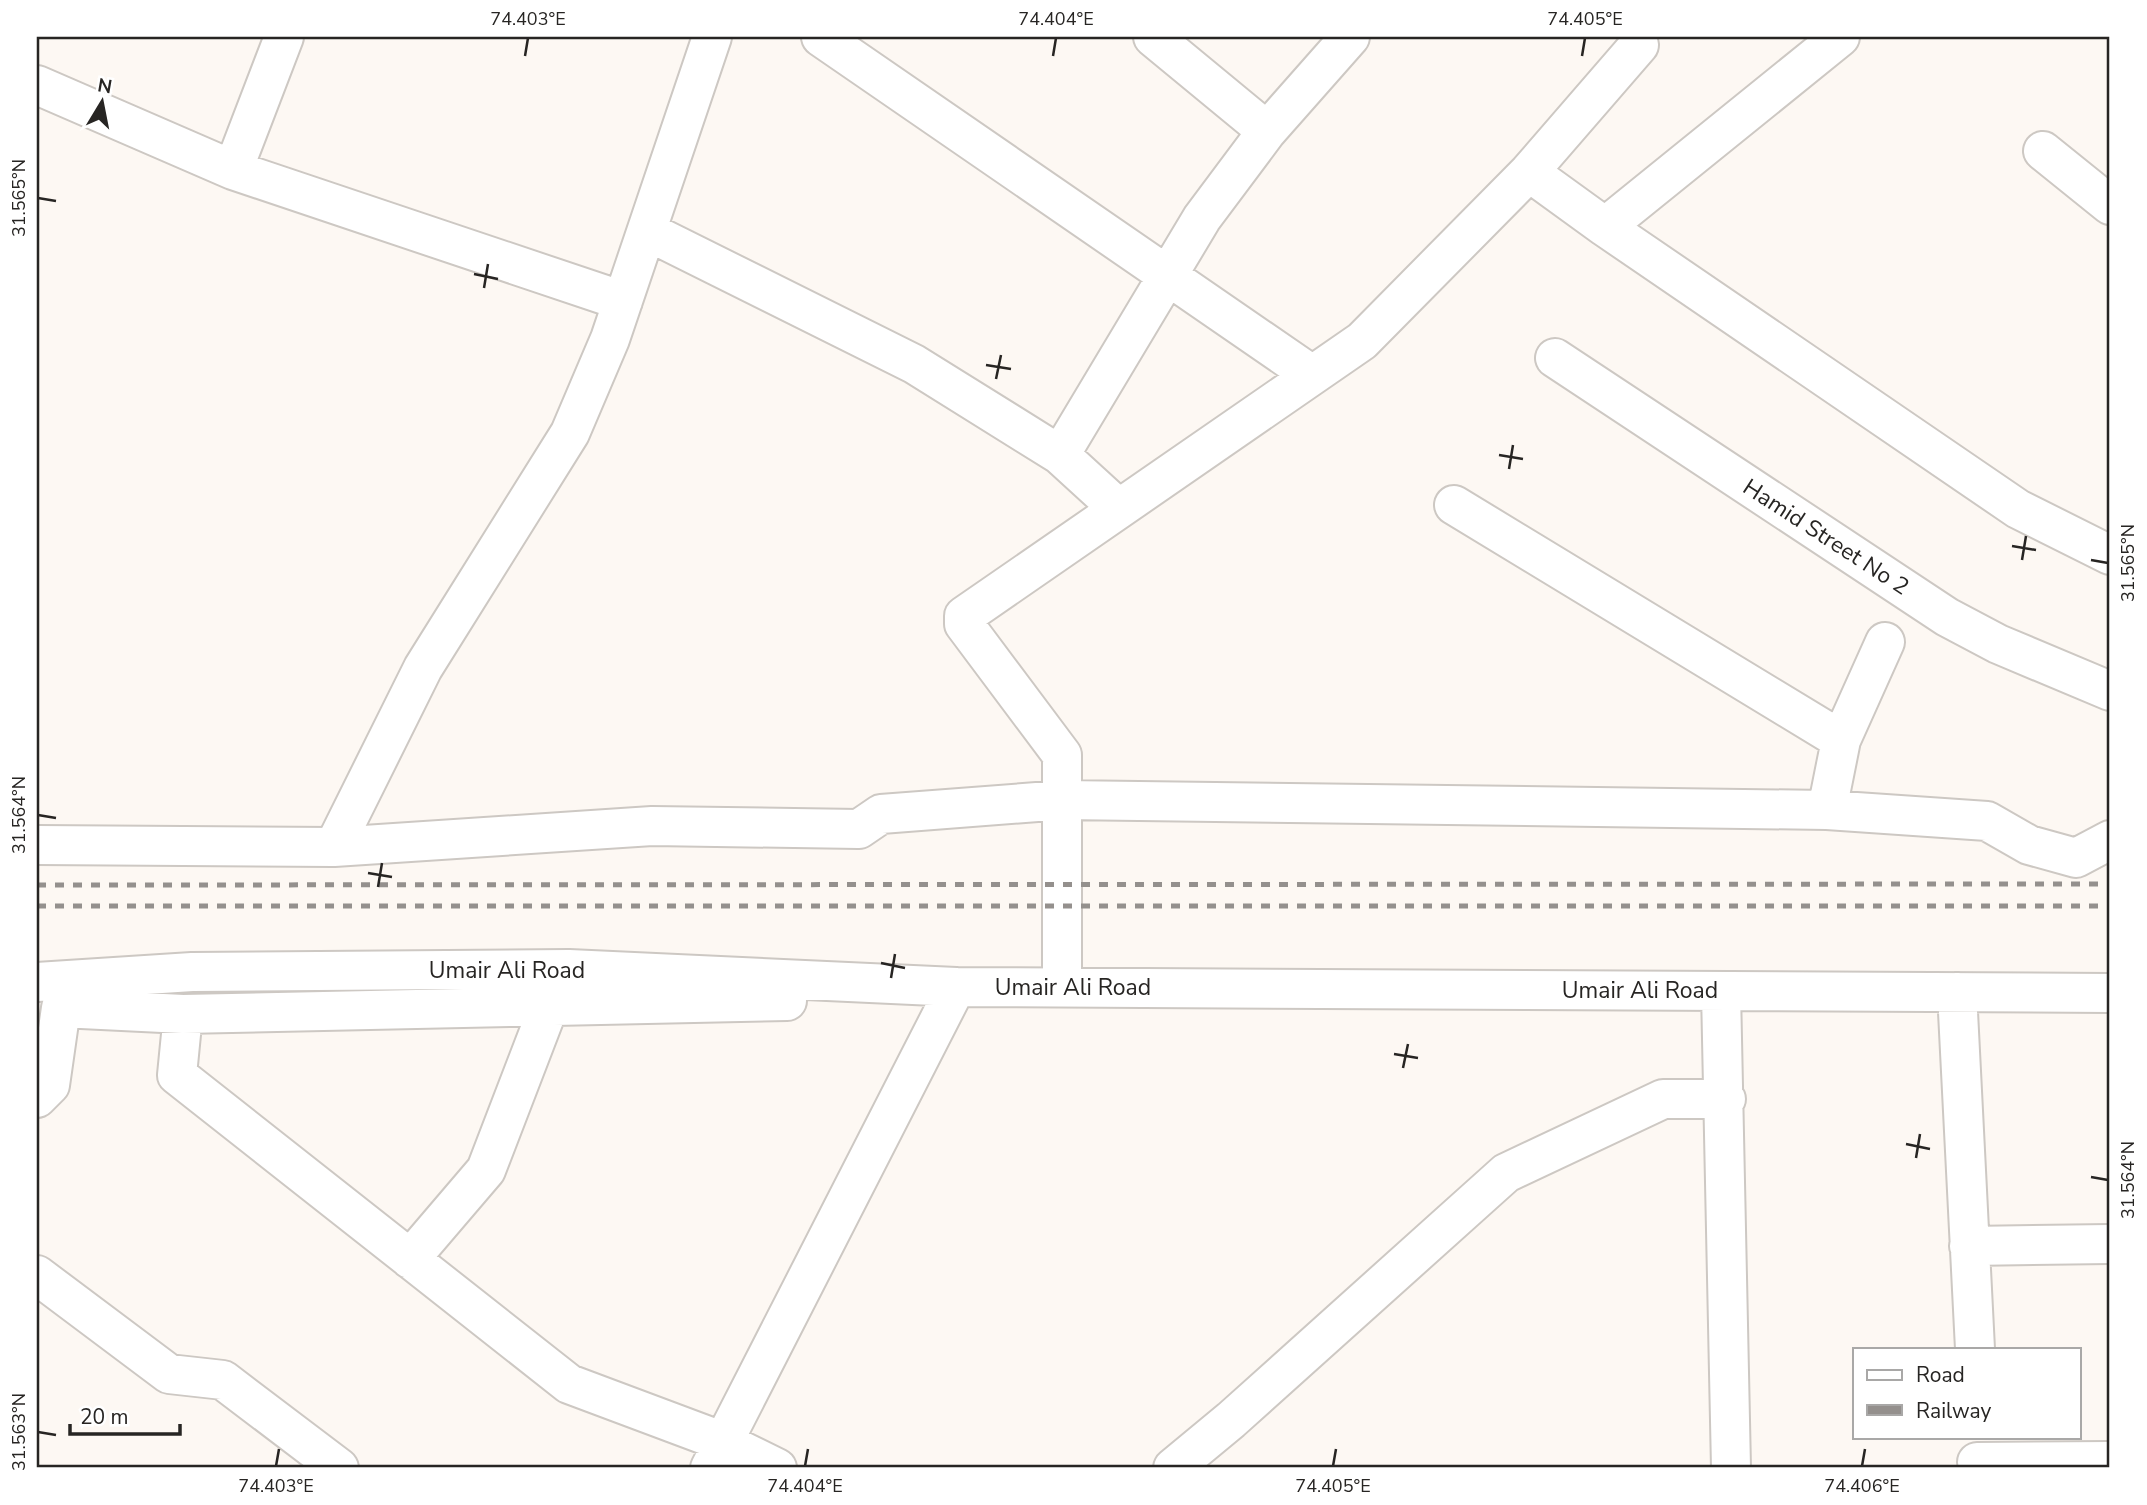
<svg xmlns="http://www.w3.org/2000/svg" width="2147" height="1505" font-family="'Nunito Sans',sans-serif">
	<rect width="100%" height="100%" fill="#fdf8f3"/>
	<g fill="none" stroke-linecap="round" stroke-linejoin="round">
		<g stroke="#cdc8c3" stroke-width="42">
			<path id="minor" d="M821,37L1312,375
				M1153,37L1267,131
				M37,85L233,170L623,301
				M2043,151L2110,205
				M233,170L284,37
				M1529,172L1605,227L1840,37
				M1605,227L2018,509L2110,555
				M647,231L914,364L1060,455L1118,508
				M1555,358L1947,617L1998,644L2110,691
				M1060,455L1202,218L1267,131L1350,37
				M1454,505L1841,740
				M1827,810L1841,740L1885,642
				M37,845L334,847L652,826L859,829L881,814L1063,800L1827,810L1987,821L2029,845L2076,858L2110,840
				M334,847L423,668L570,433L610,339L712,37
				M37,982L192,972L569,969L956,987L2110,993
				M1062,987V755L964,624V616L1362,341L1529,172L1639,45
				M1721,991L1731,1468
				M1957,992L1975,1349
				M183,1014L177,1075L569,1384L724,1442L777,1468
				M37,1098L50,1085L61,1008L183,1014L787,1001
				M1969,1246L2110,1244
				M410,1259L486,1170L549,1006
				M37,1275L169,1374L223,1380L339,1468
				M1977,1462L2110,1461
				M710,1468L956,987
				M1173,1468L1231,1420L1506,1173L1663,1099H1726"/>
		</g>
		<use href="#minor" stroke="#fff" stroke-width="38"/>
		<path stroke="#94908d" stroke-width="5" stroke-dasharray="9 9" stroke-linecap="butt" d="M37,885L2110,884
			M37,906H2110"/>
	</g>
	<path fill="none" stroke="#272523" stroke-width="2.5" d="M525,56L528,38M1053,56L1056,38M1582,56L1585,38M38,198L56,201M474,274L498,279M484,288L488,264M986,365L1011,369M996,379L1001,355M1499,455L1523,459M1509,469L1513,445M2012,546L2036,550M2022,560L2026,536M2091,560L2108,563M38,815L56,818M368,873L392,877M378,887L382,863M881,963L905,968M891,978L895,954M1394,1054L1418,1058M1403,1068L1408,1044M1906,1144L1930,1149M1916,1158L1920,1134M2091,1177L2108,1180M38,1432L56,1435M276,1466L279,1449M805,1466L808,1449M1333,1466L1336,1449M1862,1466L1865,1449"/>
	<g text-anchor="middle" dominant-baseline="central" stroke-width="5" stroke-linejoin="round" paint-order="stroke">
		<g font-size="23" fill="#272523" stroke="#fff">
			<text transform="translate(1826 537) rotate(33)">Hamid Street No 2</text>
			<text x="507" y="970">Umair Ali Road</text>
			<text x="1073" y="987">Umair Ali Road</text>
			<text x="1640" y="990">Umair Ali Road</text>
		</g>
	</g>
	<rect width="2147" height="1505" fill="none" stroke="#ffffff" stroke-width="77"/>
	<rect x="1853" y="1348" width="228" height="91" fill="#ffffff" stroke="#a9a8a7" stroke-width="2"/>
	<rect x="1867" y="1370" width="35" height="10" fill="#ffffff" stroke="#a9a8a7" stroke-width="2"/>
	<text x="1916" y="1382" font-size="21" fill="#272523">Road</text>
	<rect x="1867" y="1405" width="35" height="10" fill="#94908d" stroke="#a9a8a7" stroke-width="2"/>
	<text x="1916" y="1418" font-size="21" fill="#272523">Railway</text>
	<g transform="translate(102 102) rotate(10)" stroke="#ffffff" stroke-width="5" paint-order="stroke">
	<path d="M0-5L12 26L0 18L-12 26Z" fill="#272523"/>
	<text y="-10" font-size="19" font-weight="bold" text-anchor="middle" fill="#272523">N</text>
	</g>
	<path d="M70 1424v10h110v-10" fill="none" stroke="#272523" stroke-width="3.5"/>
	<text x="80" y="1424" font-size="21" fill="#272523" stroke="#ffffff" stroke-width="5" paint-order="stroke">20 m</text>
	<rect x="38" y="38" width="2070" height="1428" fill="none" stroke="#272523" stroke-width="2.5"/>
	<g font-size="18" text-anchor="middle" fill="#272523">
		<text x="528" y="25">74.403°E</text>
		<text x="1056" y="25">74.404°E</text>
		<text x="1585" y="25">74.405°E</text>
		<text transform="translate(19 198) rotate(-90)" y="6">31.565°N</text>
		<text transform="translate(2128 563) rotate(-90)" y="6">31.565°N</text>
		<text transform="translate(19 815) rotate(-90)" y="6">31.564°N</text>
		<text transform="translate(2128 1180) rotate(-90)" y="6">31.564°N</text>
		<text transform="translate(19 1432) rotate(-90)" y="6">31.563°N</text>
		<text x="276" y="1492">74.403°E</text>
		<text x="805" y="1492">74.404°E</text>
		<text x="1333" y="1492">74.405°E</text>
		<text x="1862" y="1492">74.406°E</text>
	</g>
</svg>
